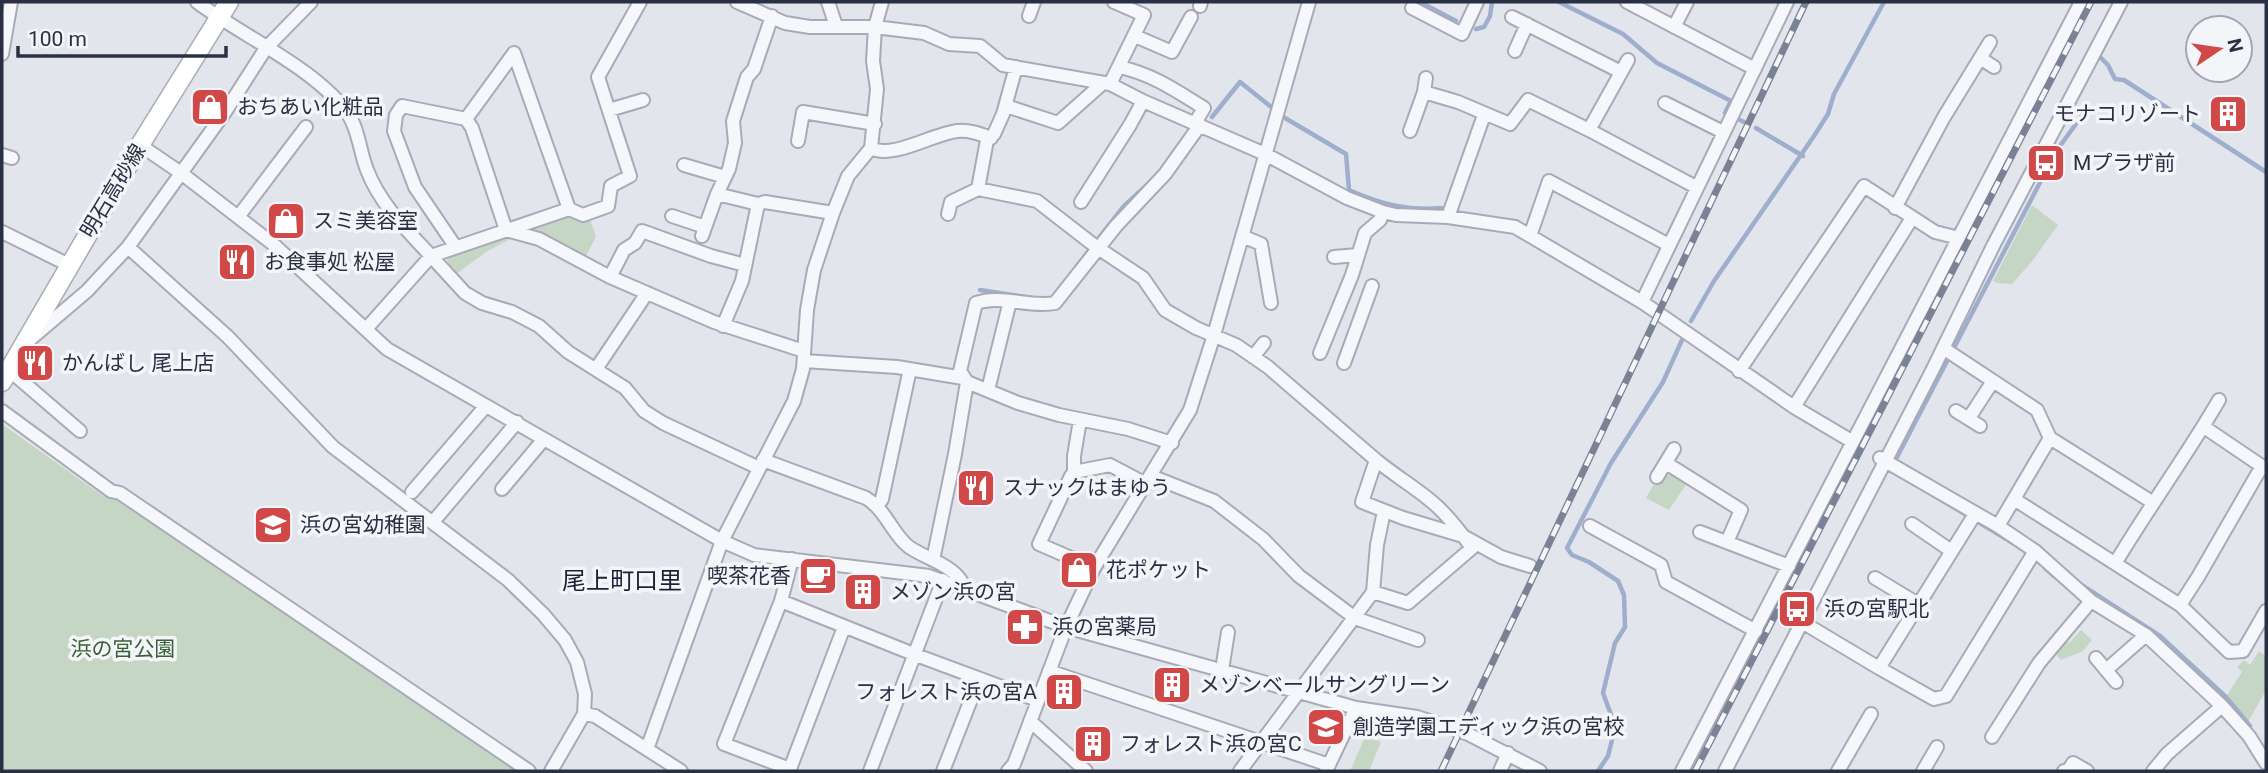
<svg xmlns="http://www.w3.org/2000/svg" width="2268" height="773" font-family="Roboto,'Noto Sans JP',sans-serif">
	<rect width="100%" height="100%" fill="#e3e5ec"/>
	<path fill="#c6d6c4" d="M2032,205L2058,225L2033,260L2012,284L1998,283L1993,281Z
		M570,216L590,219L596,237L583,261L534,235L533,229Z
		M510,236L512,238L486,252L455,275L447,267L448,256Z
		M2,424L103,496L121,500L516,771H2Z
		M1673,474L1687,483L1669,510L1646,498L1657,479L1661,481L1665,476Z
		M2081,630L2092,640L2083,651L2061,660L2054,652L2065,640L2069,643Z
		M2259,651L2266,656V690L2248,722L2227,695L2242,672L2237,667L2244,660L2250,665Z
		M1368,736L1381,742L1369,771H1350L1364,739Z"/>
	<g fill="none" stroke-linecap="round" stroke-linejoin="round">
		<path stroke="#9eaecc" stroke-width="4.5" d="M1420,2L1456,21
			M1559,2L1623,34L1657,63L1731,101L1725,113L1744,122
			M1476,29L1484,27L1490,16L1492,2
			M2101,58L2108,65L2115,79L2124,80L2266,172
			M1212,117L1240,82L1285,118L1346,154L1349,190C1380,204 1408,211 1441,208
			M1756,128L1803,156
			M1077,266L1124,206L1147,185
			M980,290L1032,298
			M1691,321L1714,281L1814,136L1828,114L1834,94L1884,2
			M1895,461L2057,150L2084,113L2076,108
			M1940,499L2013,543
			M2045,568L2054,576H2060
			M2080,584L2160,636L2226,697L2250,726
			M1598,771L1608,756L1612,740L1613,720L1603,693L1615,643L1625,627L1624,595L1618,581L1589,562L1572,555L1567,548L1611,463L1663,382L1682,340"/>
		<g stroke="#a8abb6" stroke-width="16">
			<path id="minor" d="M197,2C242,36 317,69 348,114C359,130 360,153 367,170C380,204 407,230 431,256L569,209L583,215L608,206L611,186L630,176L598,77L640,2
				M737,2L785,23L810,27H875L924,33L949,44L980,46L1003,65L1110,84L1143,101L1265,154L1347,198L1383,212L1396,215L1448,217L1515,227L1642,302L1794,407L1853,442
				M828,2L836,26
				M1627,2L1755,69
				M1200,6L1201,2
				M1412,8L1462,34L1477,2
				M1029,16L1034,2
				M1512,17L1621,72
				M1674,27L1687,2
				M1135,36L1172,52L1191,17
				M1515,51L1527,24
				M2,54L11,2
				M1980,58L1994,67
				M1628,60L1589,130L1696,187
				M1120,67C1154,75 1175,90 1204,108L1195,123
				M1110,84L1144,15L1114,2
				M1424,92L1458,102L1510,124L1528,100L1589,130
				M1665,103L1723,132
				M1006,106L1058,123L1103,83
				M609,110L643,100
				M1410,131L1424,92L1426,78
				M798,141L803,112L875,124
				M140,145L181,173L273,244L387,349L722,541L754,555L929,576L1066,627L1356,708L1417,717L1448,727L1468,734L1540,771
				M871,148C892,160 934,133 958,131C970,130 980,134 991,138
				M2,155L12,158
				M684,165L725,177
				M978,189L987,140L994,134L1003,114L1016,67
				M717,194L758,204L765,202L833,213
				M1081,202L1130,125L1143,101
				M1895,208L1944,117L1990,42
				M569,209L514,53L466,119L472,128L506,230L539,239L610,277L714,322L804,351
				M948,214L951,202L978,189L1037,201L1095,246L1143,278L1165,310L1196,328L1236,345L1268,367L1376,460L1362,502L1403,518L1463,536L1501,557L1530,566
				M672,216L705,227
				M238,217L306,127
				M1448,217L1484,115
				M2,232L69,265
				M702,236L717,194L729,169L735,143L733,121L747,77L754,69L772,16
				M1242,236L1261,244L1271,303
				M1530,236L1549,181L1669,245
				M455,246L415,187L394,131L396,115L402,106L466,119
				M128,247L228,337L333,447L508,580L543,614L565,640L577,662L585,694L584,714
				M1334,257L1358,255
				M610,277L624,250L635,243L642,231L711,256L745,265
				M1642,302L1787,2
				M723,326L742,281L758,204
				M366,329L431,256L465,293L482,303L512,312L539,326L568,352L625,388L644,411L663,423L759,468
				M33,337L87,291L128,247L225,112L266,48L311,2
				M1943,348L2037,410L2050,438L2152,502
				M1320,353L1352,275L1365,233L1380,220L1383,212
				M1253,357L1264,343
				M804,361L897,367L963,378
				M1344,363L1372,286
				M596,369L647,293
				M9,370L80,431
				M1739,371L1864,186L1935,232L1959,238
				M967,382L1018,403L1059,415L1128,429L1172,443
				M988,390L1010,301
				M1794,407L1912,218
				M2,411L111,491L120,493L529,771
				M1956,411L1980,426
				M1969,418L1993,381
				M2204,427L2266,469
				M1880,458L1998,526L2035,551L2091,601L2146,635L2222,706L2167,754L2153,771
				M763,460L866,498C887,511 892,534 909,547C928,560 956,565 965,588
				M1666,463L1741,510L1727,542
				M1074,472V456L1080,420
				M1151,476L1214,501L1263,539L1299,576L1355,618L1418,640
				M1657,477L1674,449
				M502,489L544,439
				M412,492L485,407
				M2014,499L2180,605L2229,652L2243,651L2266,611
				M878,505L882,499L910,369
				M1975,514L1879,668L1934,699L1946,696L2035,551
				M433,522L517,422
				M1912,524L1950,550
				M1590,526L1661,565L1666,582L1756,631
				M1998,526L2050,438
				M1700,532L1789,566
				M933,560L955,454L967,382L960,371L976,303C1002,294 1028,308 1055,303L1116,226L1165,174L1200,125
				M2116,562C2149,507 2187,455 2219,400
				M1094,568L1039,544L1071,476L1074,472L1110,465L1146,484
				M1875,578L1918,604
				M1373,592L1408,603L1472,548C1460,531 1447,514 1431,501C1413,486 1394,475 1376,460
				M781,601L916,655L1037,700
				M2180,605L2198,577L2262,466
				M1802,622L1879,668
				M2096,658L2116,682
				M1222,670L1228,632
				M2106,670L2146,635
				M1049,671L1329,765
				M2222,706L2249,736L2266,763
				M1030,721L1086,771
				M1992,737L2039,663L2091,601
				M647,749L722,541L794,401L803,369L807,310L814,270L833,213L848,176L871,148L877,89L873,61L875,27L882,2
				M790,769L844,627
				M551,771L584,714L595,716L681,771
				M789,771L790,769L724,744L781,601L792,559
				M870,771L943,580
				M943,771L979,679
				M1008,771L1014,764L1066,627L1094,568L1190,410L1214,335L1309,2
				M1240,771L1373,592L1377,545L1384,511
				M1326,771L1356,708
				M1500,771L1508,753
				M1682,771L2081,2
				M1725,771L1933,369L1993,246L2121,2
				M1838,771L1871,714
				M1923,771L1937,747
				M2064,771H2068L2073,763L2087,771"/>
		</g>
		<g stroke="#a8abb6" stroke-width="21">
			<path id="secondary" d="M2,382L140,145L229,2"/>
		</g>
		<use href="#minor" stroke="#f6f7fa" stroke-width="12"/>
		<use href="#secondary" stroke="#fff" stroke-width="18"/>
		<g stroke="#7c8296" stroke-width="7">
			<path id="rail" d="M1441,771L1806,2
				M1695,771L2091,2"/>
		</g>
		<use href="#rail" stroke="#f3f5f9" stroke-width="4.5" stroke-dasharray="13" stroke-linecap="butt"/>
	</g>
	<defs>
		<g id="shop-square" transform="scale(2.0125)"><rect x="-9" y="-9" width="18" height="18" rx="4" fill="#d14849" stroke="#f3f5f9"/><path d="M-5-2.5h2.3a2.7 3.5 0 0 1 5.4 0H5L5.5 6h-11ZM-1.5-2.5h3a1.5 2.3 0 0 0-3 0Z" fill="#fff"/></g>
		<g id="building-square" transform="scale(2.0125)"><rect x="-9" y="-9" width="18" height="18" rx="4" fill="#d14849" stroke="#f3f5f9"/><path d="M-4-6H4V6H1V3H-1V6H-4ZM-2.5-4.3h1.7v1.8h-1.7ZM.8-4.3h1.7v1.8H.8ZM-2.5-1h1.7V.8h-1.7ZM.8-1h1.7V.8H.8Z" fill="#fff"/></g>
		<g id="bus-square" transform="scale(2.0125)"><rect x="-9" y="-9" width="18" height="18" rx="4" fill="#d14849" stroke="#f3f5f9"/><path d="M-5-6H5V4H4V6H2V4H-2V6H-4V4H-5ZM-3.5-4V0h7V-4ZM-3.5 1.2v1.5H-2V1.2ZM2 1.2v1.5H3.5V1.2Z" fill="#fff"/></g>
		<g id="restaurant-square" transform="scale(2.0125)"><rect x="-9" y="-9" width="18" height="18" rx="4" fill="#d14849" stroke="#f3f5f9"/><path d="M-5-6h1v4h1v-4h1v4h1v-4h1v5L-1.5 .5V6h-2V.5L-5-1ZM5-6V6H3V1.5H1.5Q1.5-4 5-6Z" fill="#fff"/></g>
		<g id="school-square" transform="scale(2.0125)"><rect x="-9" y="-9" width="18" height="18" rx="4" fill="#d14849" stroke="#f3f5f9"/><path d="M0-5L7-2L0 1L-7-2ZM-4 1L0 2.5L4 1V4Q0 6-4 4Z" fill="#fff"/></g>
		<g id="cafe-square" transform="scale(2.0125)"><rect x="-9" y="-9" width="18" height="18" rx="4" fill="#d14849" stroke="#f3f5f9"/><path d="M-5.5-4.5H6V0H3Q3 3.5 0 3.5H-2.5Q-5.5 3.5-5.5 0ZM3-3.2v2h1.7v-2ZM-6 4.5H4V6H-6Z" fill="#fff"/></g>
		<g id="pharmacy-square" transform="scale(2.0125)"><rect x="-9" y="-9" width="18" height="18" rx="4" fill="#d14849" stroke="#f3f5f9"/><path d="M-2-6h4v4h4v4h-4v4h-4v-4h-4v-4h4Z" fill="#fff"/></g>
	</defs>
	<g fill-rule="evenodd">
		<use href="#shop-square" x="210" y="107"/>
		<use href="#building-square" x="2228" y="114"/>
		<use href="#bus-square" x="2046" y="163"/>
		<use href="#shop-square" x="286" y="221"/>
		<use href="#restaurant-square" x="237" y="262"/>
		<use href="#restaurant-square" x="35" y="363"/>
		<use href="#restaurant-square" x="976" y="488"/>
		<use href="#school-square" x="273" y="525"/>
		<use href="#shop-square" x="1079" y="570"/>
		<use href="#cafe-square" x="818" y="576"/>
		<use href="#building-square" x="863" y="592"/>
		<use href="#bus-square" x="1797" y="609"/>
		<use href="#pharmacy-square" x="1025" y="627"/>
		<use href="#building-square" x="1172" y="685"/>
		<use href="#building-square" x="1064" y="692"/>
		<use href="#school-square" x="1326" y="727"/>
		<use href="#building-square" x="1093" y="744"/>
	</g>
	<g text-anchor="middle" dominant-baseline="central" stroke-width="7" stroke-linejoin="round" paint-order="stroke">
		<g font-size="21" fill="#2a3044" stroke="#f3f5f9" text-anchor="start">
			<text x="237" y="107">おちあい化粧品</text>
			<text x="2201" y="114" text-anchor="end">モナコリゾート</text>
			<text x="2073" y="163">Mプラザ前</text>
			<text x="313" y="221">スミ美容室</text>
			<text x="264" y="262">お食事処 松屋</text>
			<text x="62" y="363">かんばし 尾上店</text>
			<text x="1003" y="488">スナックはまゆう</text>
			<text x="300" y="525">浜の宮幼稚園</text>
			<text x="1106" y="570">花ポケット</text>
			<text x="791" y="576" text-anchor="end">喫茶花香</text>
			<text x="890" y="592">メゾン浜の宮</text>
			<text x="1824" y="609">浜の宮駅北</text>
			<text x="1052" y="627">浜の宮薬局</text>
			<text x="1199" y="685">メゾンベールサングリーン</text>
			<text x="1037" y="692" text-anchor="end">フォレスト浜の宮A</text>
			<text x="1353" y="727">創造学園エディック浜の宮校</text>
			<text x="1120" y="744">フォレスト浜の宮C</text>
		</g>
		<g font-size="21" fill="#2a3044" stroke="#f3f5f9">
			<text transform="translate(113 191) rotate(-59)">明石高砂線</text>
		</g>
		<g font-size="21" fill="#3a6037" stroke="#f3f5f9">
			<text x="123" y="649">浜の宮公園</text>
		</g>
		<g font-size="24" fill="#1d2135" stroke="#f3f5f9">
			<text x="622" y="581">尾上町口里</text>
		</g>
	</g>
	<rect width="2268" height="773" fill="none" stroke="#2a3044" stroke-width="7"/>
	<g transform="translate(2219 49) rotate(77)"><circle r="33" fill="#f3f5f9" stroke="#a3a6b1" stroke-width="2"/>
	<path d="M0-5L12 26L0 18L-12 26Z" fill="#d14849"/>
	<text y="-10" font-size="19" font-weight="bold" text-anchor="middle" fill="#2a3044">N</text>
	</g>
	<path d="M18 46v10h208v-10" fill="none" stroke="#2a3044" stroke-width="3.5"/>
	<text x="28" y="46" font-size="21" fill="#2a3044" stroke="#f3f5f9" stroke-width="5" paint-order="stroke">100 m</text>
</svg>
